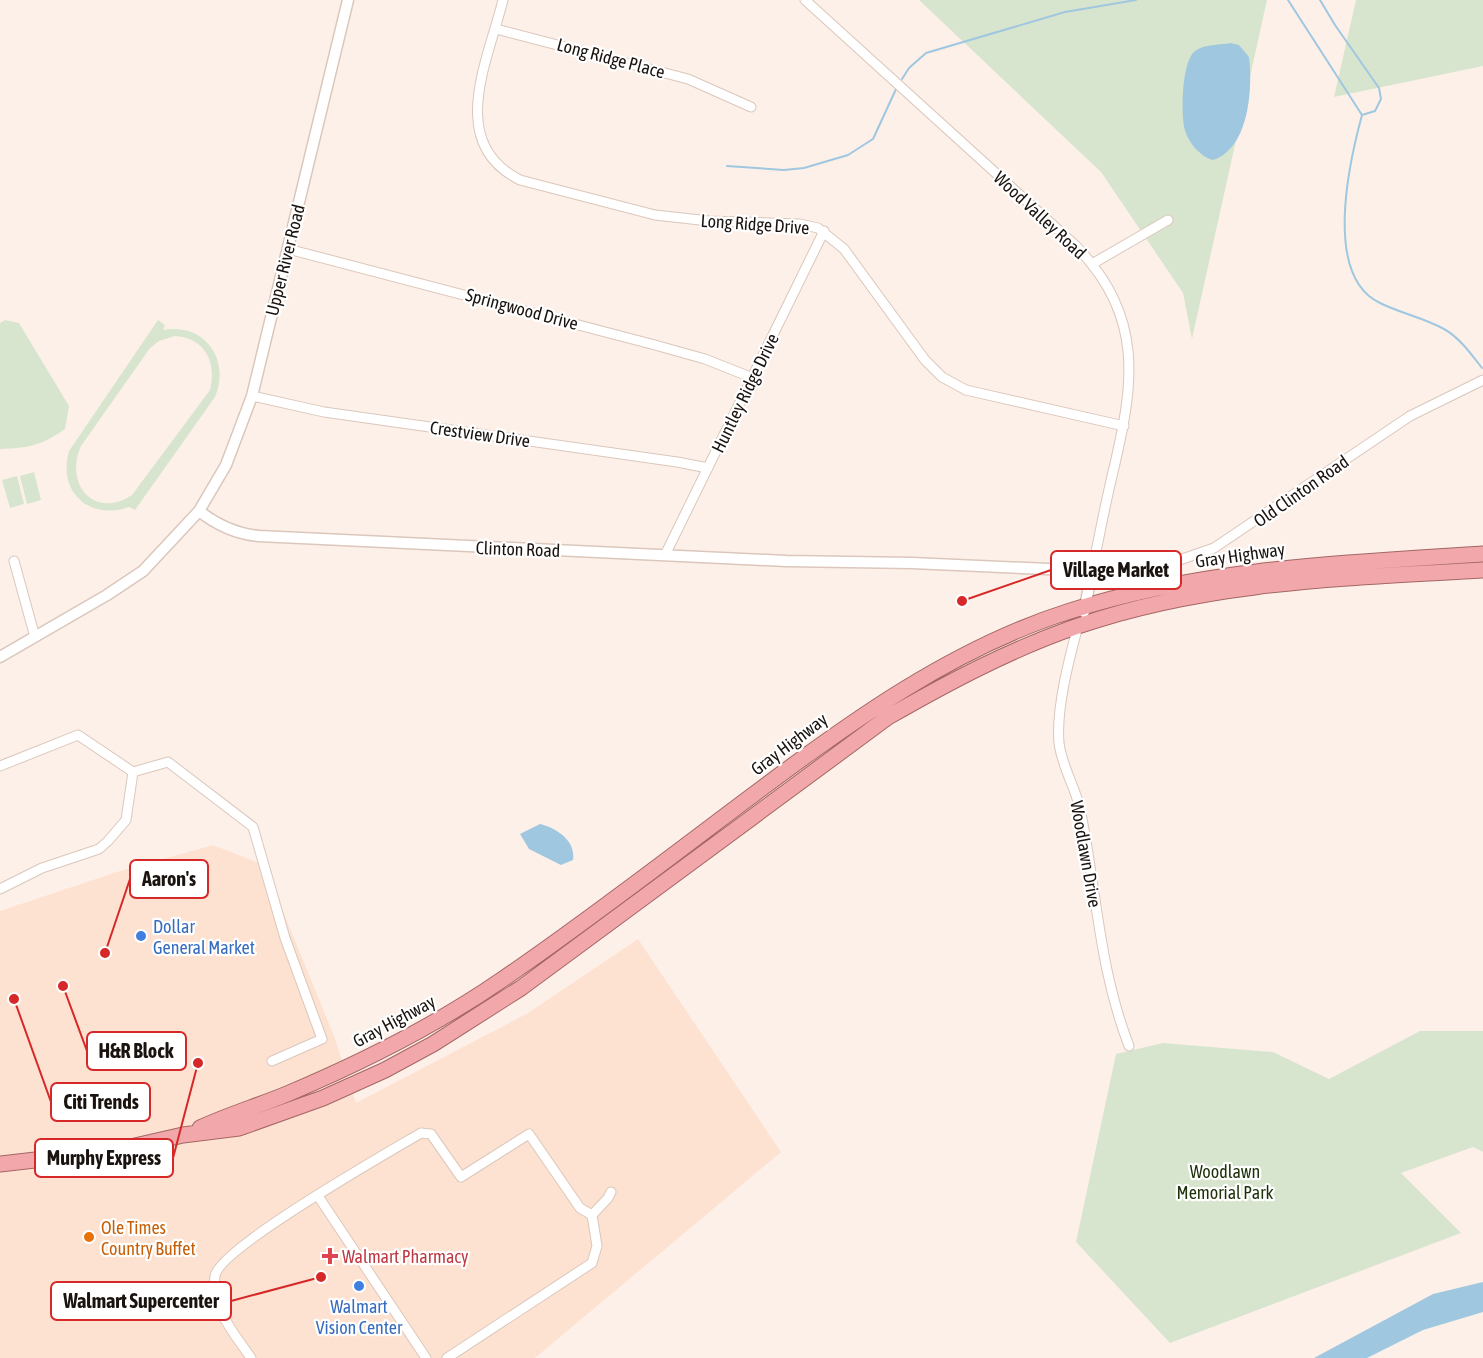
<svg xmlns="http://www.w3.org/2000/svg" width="1483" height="1358" font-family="'Asap Condensed',sans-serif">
	<rect width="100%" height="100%" fill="#fdf0e9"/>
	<path fill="#fde2d1" d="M213,845L264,865L334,1036L356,1103L528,1013L638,939L781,1152L535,1358H0V911L117,872Z"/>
	<path fill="#d8e5ce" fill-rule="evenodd" d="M919,0H1267L1192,339L1183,293L1101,172Z
		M1356,0H1483V66L1334,97Z
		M5,320L19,323L69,406L65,429C41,446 28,448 0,449V323Z
		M158,320L165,325L163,330C204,322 231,359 215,397L135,510L129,507C90,521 57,492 69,451ZM175,336C205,338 217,362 210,390L132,495C94,520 64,484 81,446L150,348L159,341Z
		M34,472L41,500L27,504L20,476Z
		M17,476L24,504L10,508L2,480Z
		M1420,1031H1483V1152L1473,1147L1401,1173L1461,1233L1170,1343L1076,1242L1116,1054L1163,1043L1273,1052L1329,1079Z"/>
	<path fill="#9fc7e0" d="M1231,43L1239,45L1249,57C1253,88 1249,149 1213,160C1200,157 1186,140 1184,126C1181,110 1182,61 1195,51C1204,44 1220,45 1231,43Z
		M540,824C556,828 576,840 573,860L561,865L529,849L520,834Z
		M1483,1282V1312L1423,1330L1367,1358H1314L1433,1294Z"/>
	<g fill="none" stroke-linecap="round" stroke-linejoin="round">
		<path stroke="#9fc7e0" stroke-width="2" d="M1288,0L1362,115C1349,163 1323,276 1380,303C1400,313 1424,318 1444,329C1460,338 1471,354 1482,368
			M1320,0L1335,25L1379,88L1381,99L1375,111L1362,115
			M902,79L909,68L926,53L1065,12L1136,0
			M727,166L784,170L804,168L848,155L873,139L897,87"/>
		<g stroke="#dbc7bb" stroke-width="11">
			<path id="minor" d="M503,0C488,61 446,143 520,180L655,215L709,221L800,224L818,228L844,249L925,360L942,377L966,390L1124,426
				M805,0L1075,245C1145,317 1134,383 1113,472C1105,505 1099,538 1092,571L1118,572L1165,565L1214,548L1410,416L1483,380
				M496,29L688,79L751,107
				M288,249L655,345L705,359L753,378
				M1092,264L1168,220
				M252,396L324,412L677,462L708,468
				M665,555L824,231
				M14,561L35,637
				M1078,626C1069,659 1056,709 1059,743C1062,768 1077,790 1081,813C1097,894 1099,968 1129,1046
				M0,766L78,735L133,772L168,762L253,827L285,938L322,1039L272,1061
				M0,889L42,868L99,849L108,841L126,820L133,772
				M318,1196L426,1358
				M251,1358C234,1333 211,1308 215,1276C218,1249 389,1152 421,1133L431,1134L461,1177L529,1134L580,1208L592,1215
				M447,1358L592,1263L597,1246L592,1215L608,1198L611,1192"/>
		</g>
		<g stroke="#dbc7bb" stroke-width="13">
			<path id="tertiary" d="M199,511C217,525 236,534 259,536L786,561L912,563L1092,571L1084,612
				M0,657L107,595L143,571L199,511L226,465L252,396L348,0"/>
		</g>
		<g stroke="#a46665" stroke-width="17">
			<path id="trunk" d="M200,1128C228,1115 258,1106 287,1094C363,1062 435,1026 503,979C588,921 670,857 753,795C850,722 953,648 1070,611C1204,568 1344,563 1483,554
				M0,1164L113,1151L183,1135L239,1128L323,1098L385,1070L433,1044L521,988L888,717C949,682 1011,649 1078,626C1208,581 1347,578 1483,570"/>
		</g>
		<use href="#minor" stroke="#fff" stroke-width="9"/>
		<use href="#tertiary" stroke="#fff" stroke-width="10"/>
		<use href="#trunk" stroke="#f2a8aa" stroke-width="15"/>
	</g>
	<g fill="#3f7fe0" stroke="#fff" stroke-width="2">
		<circle cx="141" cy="936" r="6"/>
		<circle cx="359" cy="1286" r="6"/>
	</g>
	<circle fill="#e8710a" stroke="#fff" stroke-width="2" cx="89" cy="1237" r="6"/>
	<path fill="#e0444e" stroke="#fff" stroke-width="2" d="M327 1247h6v6h6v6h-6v6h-6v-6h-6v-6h6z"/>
	<g text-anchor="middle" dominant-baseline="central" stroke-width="4.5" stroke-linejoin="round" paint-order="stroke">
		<g font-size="18" fill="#1a130f" stroke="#fff">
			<text transform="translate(611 58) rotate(15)">Long Ridge Place</text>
			<text transform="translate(1040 215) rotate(43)">Wood Valley Road</text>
			<text transform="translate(755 224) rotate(4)">Long Ridge Drive</text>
			<text transform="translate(285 260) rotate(-76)">Upper River Road</text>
			<text transform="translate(522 309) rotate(15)">Springwood Drive</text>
			<text transform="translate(745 393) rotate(-64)">Huntley Ridge Drive</text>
			<text transform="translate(480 434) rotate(8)">Crestview Drive</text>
			<text transform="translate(1301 491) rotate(-35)">Old Clinton Road</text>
			<text transform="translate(518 549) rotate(2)">Clinton Road</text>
			<text transform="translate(1240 555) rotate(-8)">Gray Highway</text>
			<text transform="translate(789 744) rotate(-37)">Gray Highway</text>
			<text transform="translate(1086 854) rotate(80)">Woodlawn Drive</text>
			<text transform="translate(394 1021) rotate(-28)">Gray Highway</text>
		</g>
		<g font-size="18" fill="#366cbe" stroke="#fff" text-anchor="start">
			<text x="153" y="926">Dollar<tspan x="153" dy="21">General Market</tspan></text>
			<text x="359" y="1306" text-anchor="middle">Walmart<tspan x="359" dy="21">Vision Center</tspan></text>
		</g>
		<g font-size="18" fill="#1c3108" stroke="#fff">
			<text x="1225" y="1171">Woodlawn<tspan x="1225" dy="21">Memorial Park</tspan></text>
		</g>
		<g font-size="18" fill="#c56008" stroke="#fff" text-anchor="start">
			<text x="101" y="1227">Ole Times<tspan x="101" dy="21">Country Buffet</tspan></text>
		</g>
		<g font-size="18" fill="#be3a42" stroke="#fff" text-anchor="start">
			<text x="342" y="1256">Walmart Pharmacy</text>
		</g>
	</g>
	<path fill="none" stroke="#d62828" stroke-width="2" d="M962 601L1051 570M105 953L130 879M63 986L87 1051M14 999L51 1102M198 1063L173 1158M321 1277L231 1301"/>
	<g fill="#d62828" stroke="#fff" stroke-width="2">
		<circle cx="962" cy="601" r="6"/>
		<circle cx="105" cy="953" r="6"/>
		<circle cx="63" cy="986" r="6"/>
		<circle cx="14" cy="999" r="6"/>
		<circle cx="198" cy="1063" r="6"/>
		<circle cx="321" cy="1277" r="6"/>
	</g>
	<g fill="#fff" stroke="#d62828" stroke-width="2">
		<rect x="1051" y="551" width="130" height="38" rx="6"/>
		<rect x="130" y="860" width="78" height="38" rx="6"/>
		<rect x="87" y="1032" width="99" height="38" rx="6"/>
		<rect x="51" y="1083" width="99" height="38" rx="6"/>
		<rect x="35" y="1139" width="138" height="38" rx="6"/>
		<rect x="51" y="1282" width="180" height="38" rx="6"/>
	</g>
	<g font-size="20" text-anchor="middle" font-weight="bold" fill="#1a130f">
		<text x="1116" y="577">Village Market</text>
		<text x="169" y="886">Aaron's</text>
		<text x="136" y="1058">H&amp;R Block</text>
		<text x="101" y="1109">Citi Trends</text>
		<text x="104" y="1165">Murphy Express</text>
		<text x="141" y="1308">Walmart Supercenter</text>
	</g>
</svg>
